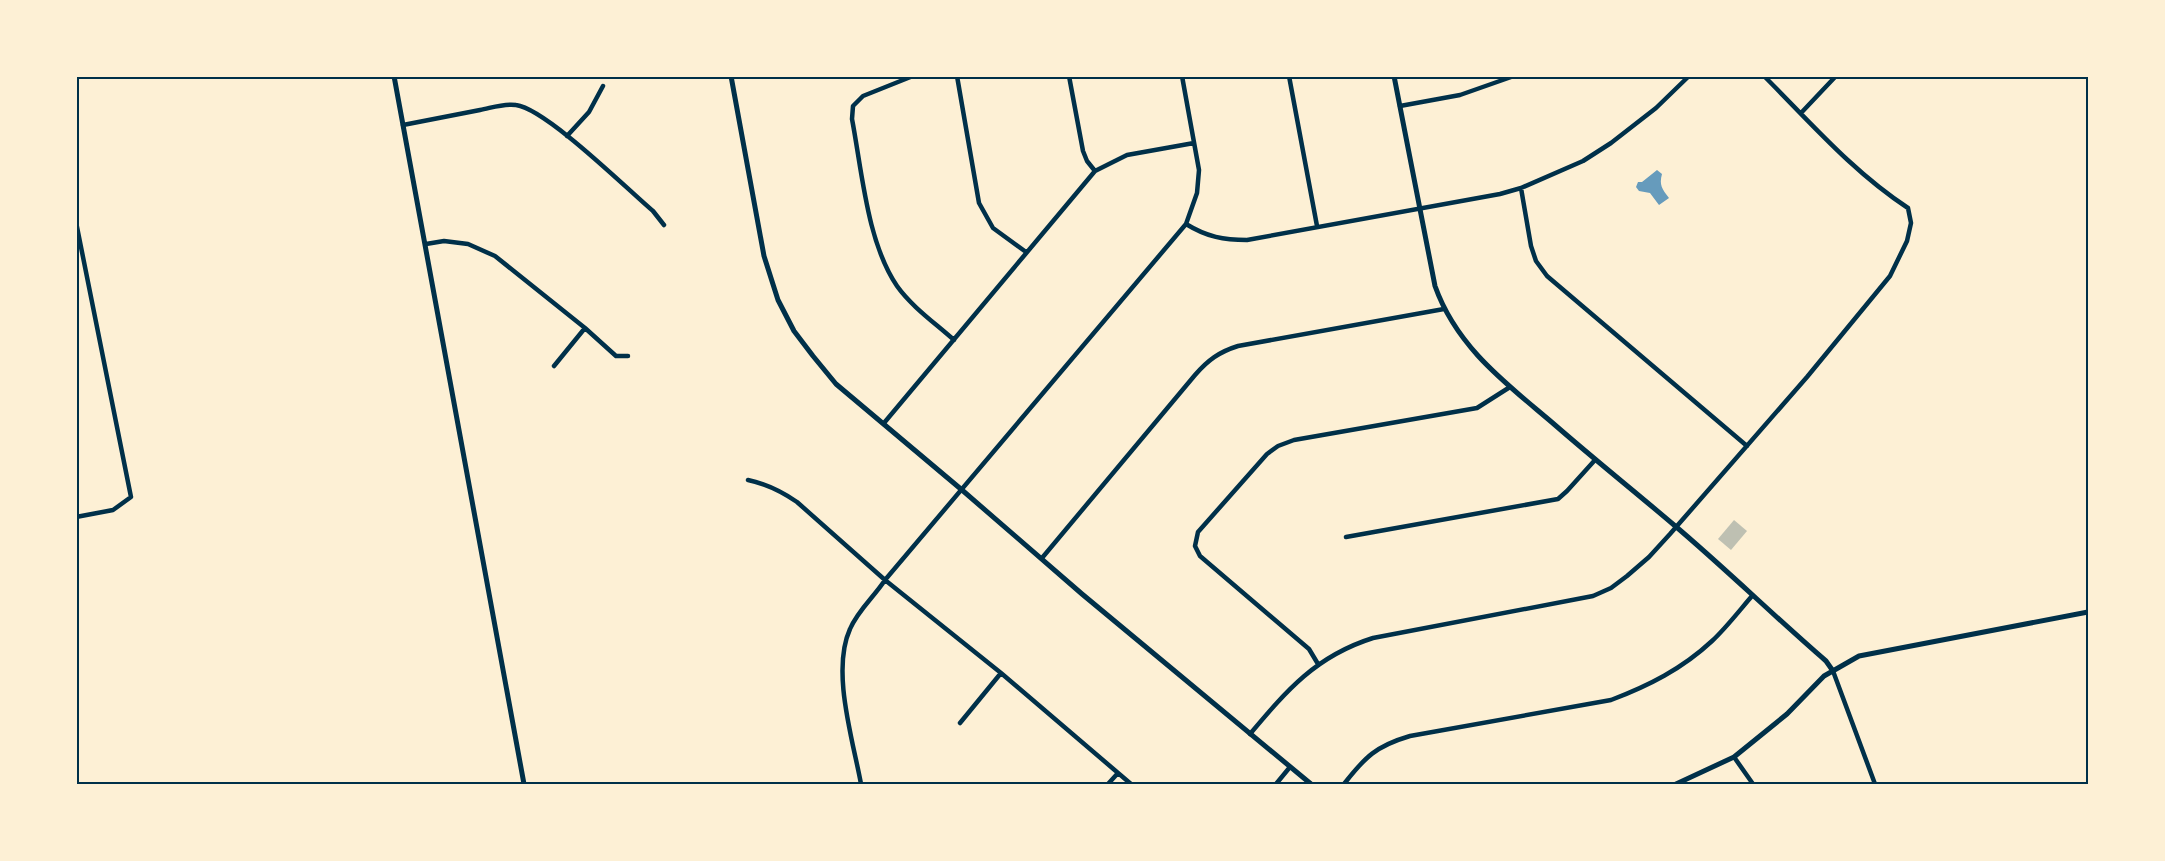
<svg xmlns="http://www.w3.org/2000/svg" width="2165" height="861" font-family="'Golos Text',sans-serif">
	<rect width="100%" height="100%" fill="#fdf0d5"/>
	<path fill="#669bbc" d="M1657,170L1662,174C1659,185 1662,189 1669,198L1659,205L1650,193L1639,191L1636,187L1638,182H1642Z"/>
	<path fill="#bec0b2" d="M1734,520L1747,531L1731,550L1718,539Z"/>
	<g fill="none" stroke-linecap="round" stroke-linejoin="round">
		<path stroke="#003049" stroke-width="4.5" d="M913,76L863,96L853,106L852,119C862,171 867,242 897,286C912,307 935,323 954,340
			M957,76L979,203L993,228L1026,252
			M1069,76L1083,151L1087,161L1095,171
			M1289,76L1317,226
			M1400,106L1460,95L1514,76
			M1801,113L1836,76
			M403,125C429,120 454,115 480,110C491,108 504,103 516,105C546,109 626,188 653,211L664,225
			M567,136L589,112L603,86
			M1521,188L1531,246L1536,261L1547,276L1747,446
			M76,222L131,497L113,510L76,517
			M1186,224C1207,237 1224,240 1247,240L1500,194L1521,188L1583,161L1611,143L1656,108L1689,76
			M426,244L444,241L468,244L495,256L585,328L616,356H628
			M554,366L585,328
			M884,423L1095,171L1127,155L1194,143
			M748,480C767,484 781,491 797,502L885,580L1001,673L1131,784
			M1346,537L1558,499L1567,491L1595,460
			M1042,558L1195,375C1208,360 1219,352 1238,346L1444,309
			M1318,664L1309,649L1200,556L1195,546L1198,532L1267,454L1278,446L1294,440L1477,408L1510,387
			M1833,671L1875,784
			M960,723L1001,673
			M1250,734C1287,690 1316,656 1373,638L1593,596L1611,588L1627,576L1649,557L1670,534L1807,377L1890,276L1907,241L1911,223L1908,208C1853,172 1810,122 1764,76
			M1734,757L1753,784
			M861,784C853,740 831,671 850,629C858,610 874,597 885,580L1186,224L1197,193L1199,170L1182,76
			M1108,784L1118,773
			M1276,784L1290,767
			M1344,784C1365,757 1376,746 1410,736L1611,700C1648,686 1682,669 1712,641C1726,628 1739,611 1752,596"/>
		<path stroke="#003049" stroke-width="5" d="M394,76L524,784
			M731,76L764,256L778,300L794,331L813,356L836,384L962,490L1082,594L1311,784
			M1394,76L1435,286C1457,348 1507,384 1555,425C1594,459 1634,491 1674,525C1726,569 1775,617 1826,661L1833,671
			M1676,784L1734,757L1787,714L1824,676L1859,656L2088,612"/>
	</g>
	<rect width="2165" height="861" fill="none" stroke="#fdf0d5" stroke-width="156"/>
	<rect x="78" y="78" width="2009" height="705" fill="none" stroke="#003049" stroke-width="2"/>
</svg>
